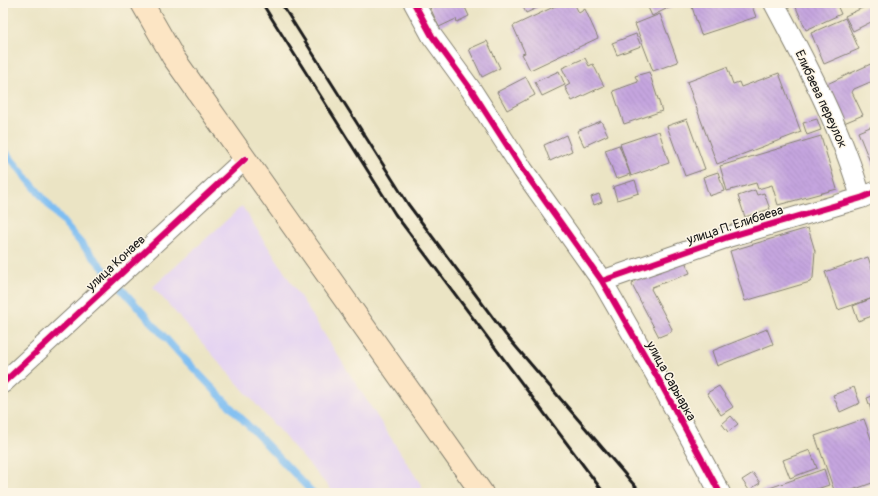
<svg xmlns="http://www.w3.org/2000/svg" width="878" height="496" font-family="Pangolin,sans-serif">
	<defs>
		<pattern id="building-back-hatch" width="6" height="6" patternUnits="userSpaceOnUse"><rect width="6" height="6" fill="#c5a5df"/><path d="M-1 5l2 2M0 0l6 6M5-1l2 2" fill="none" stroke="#a98dbf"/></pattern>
	</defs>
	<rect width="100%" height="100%" fill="#fcf5e5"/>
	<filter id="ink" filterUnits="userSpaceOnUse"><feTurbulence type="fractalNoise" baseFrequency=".025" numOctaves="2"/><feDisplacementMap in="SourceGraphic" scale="8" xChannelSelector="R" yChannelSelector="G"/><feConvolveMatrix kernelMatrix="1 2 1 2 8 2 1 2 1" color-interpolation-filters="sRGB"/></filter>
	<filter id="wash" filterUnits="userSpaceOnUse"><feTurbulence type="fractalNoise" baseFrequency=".012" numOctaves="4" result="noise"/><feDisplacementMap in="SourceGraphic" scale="16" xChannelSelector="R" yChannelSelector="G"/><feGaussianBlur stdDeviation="0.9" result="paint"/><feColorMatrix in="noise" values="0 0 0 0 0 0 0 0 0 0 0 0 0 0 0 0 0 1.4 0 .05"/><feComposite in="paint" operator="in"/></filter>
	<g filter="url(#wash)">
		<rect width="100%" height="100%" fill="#ebe4c4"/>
		<path fill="#e4d3f2" d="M242,206L423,488L415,493H334L153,287Z"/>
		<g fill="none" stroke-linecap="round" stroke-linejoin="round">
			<path stroke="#7ebef2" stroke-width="7" d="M3,149L72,233L177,351L313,493"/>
		</g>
		<g id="blocks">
			<path fill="url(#building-back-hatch)" d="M428,3H463L469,16L457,22L456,19L439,27Z
				M521,3H548L526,13Z
				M562,3H574L579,13L585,9L598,38L530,70L522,54L525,53L513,26Z
				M646,3H663L666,9L652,16Z
				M664,3H679L667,9Z
				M703,3H751L756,17L701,35L692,7Z
				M794,3H836L841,14L806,30Z
				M873,3H875V20L853,31L845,16Z
				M660,14L678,62L653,71L635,24Z
				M845,18L859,49L824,64L811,33Z
				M636,34L641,46L617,55L612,43Z
				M487,41L500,68L482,77L469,49Z
				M585,58L589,66L593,64L604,86L572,101L565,87L570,84L562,68Z
				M875,62V80L854,89L852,92L863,115L844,123L827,84Z
				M727,67L733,84L739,82L741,87L779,73L801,132L717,164L687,82Z
				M559,71L565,85L542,96L535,82Z
				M649,72L662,111L624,124L613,91L638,82L635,76Z
				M526,77L535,95L507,110L497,92Z
				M687,119L705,169L685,176L667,126Z
				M817,119L821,130L807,135L803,123Z
				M601,121L608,135L584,146L577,131Z
				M875,125V174L858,132Z
				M659,131L669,163L631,176L620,144Z
				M566,135L572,151L550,161L544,145Z
				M821,136L837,189L778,205L772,185L758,189L756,183L727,191L720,166Z
				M619,145L630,174L616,179L605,150Z
				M718,172L724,191L709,196L703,177Z
				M635,180L639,193L617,200L613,187Z
				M755,190L757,195L764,193L770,209L745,217L738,196Z
				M599,194L602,202L594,205L591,197Z
				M808,228L815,251L813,278L810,282L745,301L730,251Z
				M868,257L875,277V315L858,321L853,306L873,298L838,310L825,272Z
				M685,261L690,273L652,287L651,289L672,329L671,332L659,337L632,285L635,279Z
				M767,329L773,344L717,366L712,351Z
				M719,386L733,407L721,415L707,393Z
				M854,387L860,403L840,412L833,395Z
				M875,395V422L867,398Z
				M731,416L738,424L728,432L722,424Z
				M864,419L875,450V482L844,493H835L815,436Z
				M810,450L817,468L790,478L783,460Z
				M824,469L829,485L805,493H761V491Z
				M753,473L760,483L749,490L742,480Z"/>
		</g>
	</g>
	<g filter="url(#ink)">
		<use href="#blocks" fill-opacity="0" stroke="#848070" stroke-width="1"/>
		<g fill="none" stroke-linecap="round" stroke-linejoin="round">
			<g stroke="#848070" stroke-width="22">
				<path id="street" d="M414,3L432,36L472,91L523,170L602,281L660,382L720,493
					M774,3C806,63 843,132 861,198
					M602,281L728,237L861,198L875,192
					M3,383L245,159"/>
			</g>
			<g stroke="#848070" stroke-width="24">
				<path id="secondary" d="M142,3L173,57L482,493"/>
			</g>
			<use href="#street" stroke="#fff" stroke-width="20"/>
			<use href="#secondary" stroke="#fce5c4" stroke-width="22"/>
			<path stroke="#1c1c1c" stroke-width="3" d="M262,3L395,214L604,493
				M281,3L408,204L505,334L641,493"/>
			<g stroke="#fcf5e5" stroke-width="8">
				<path id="cycleway" d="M414,3L432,36L472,91L523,170L602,281L660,382L720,493
					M602,281L728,237L861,198L875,192
					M3,383L245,159"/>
			</g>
			<use href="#cycleway" stroke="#d6006c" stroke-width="6"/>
		</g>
	</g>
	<g text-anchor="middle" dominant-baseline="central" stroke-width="3" stroke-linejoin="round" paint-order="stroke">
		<g font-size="13" fill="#1c1c1c" stroke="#fcf5e5">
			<text transform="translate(821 99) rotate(65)">Елибаева переулок</text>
			<text transform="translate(735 225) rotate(-18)">улица П. Елибаева</text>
			<text transform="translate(116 263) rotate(-43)">улица Конаев</text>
			<text transform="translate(671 381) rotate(61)">улица Сарыарка</text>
		</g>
	</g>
	<rect width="878" height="496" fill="none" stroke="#fcf5e5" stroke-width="16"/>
</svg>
